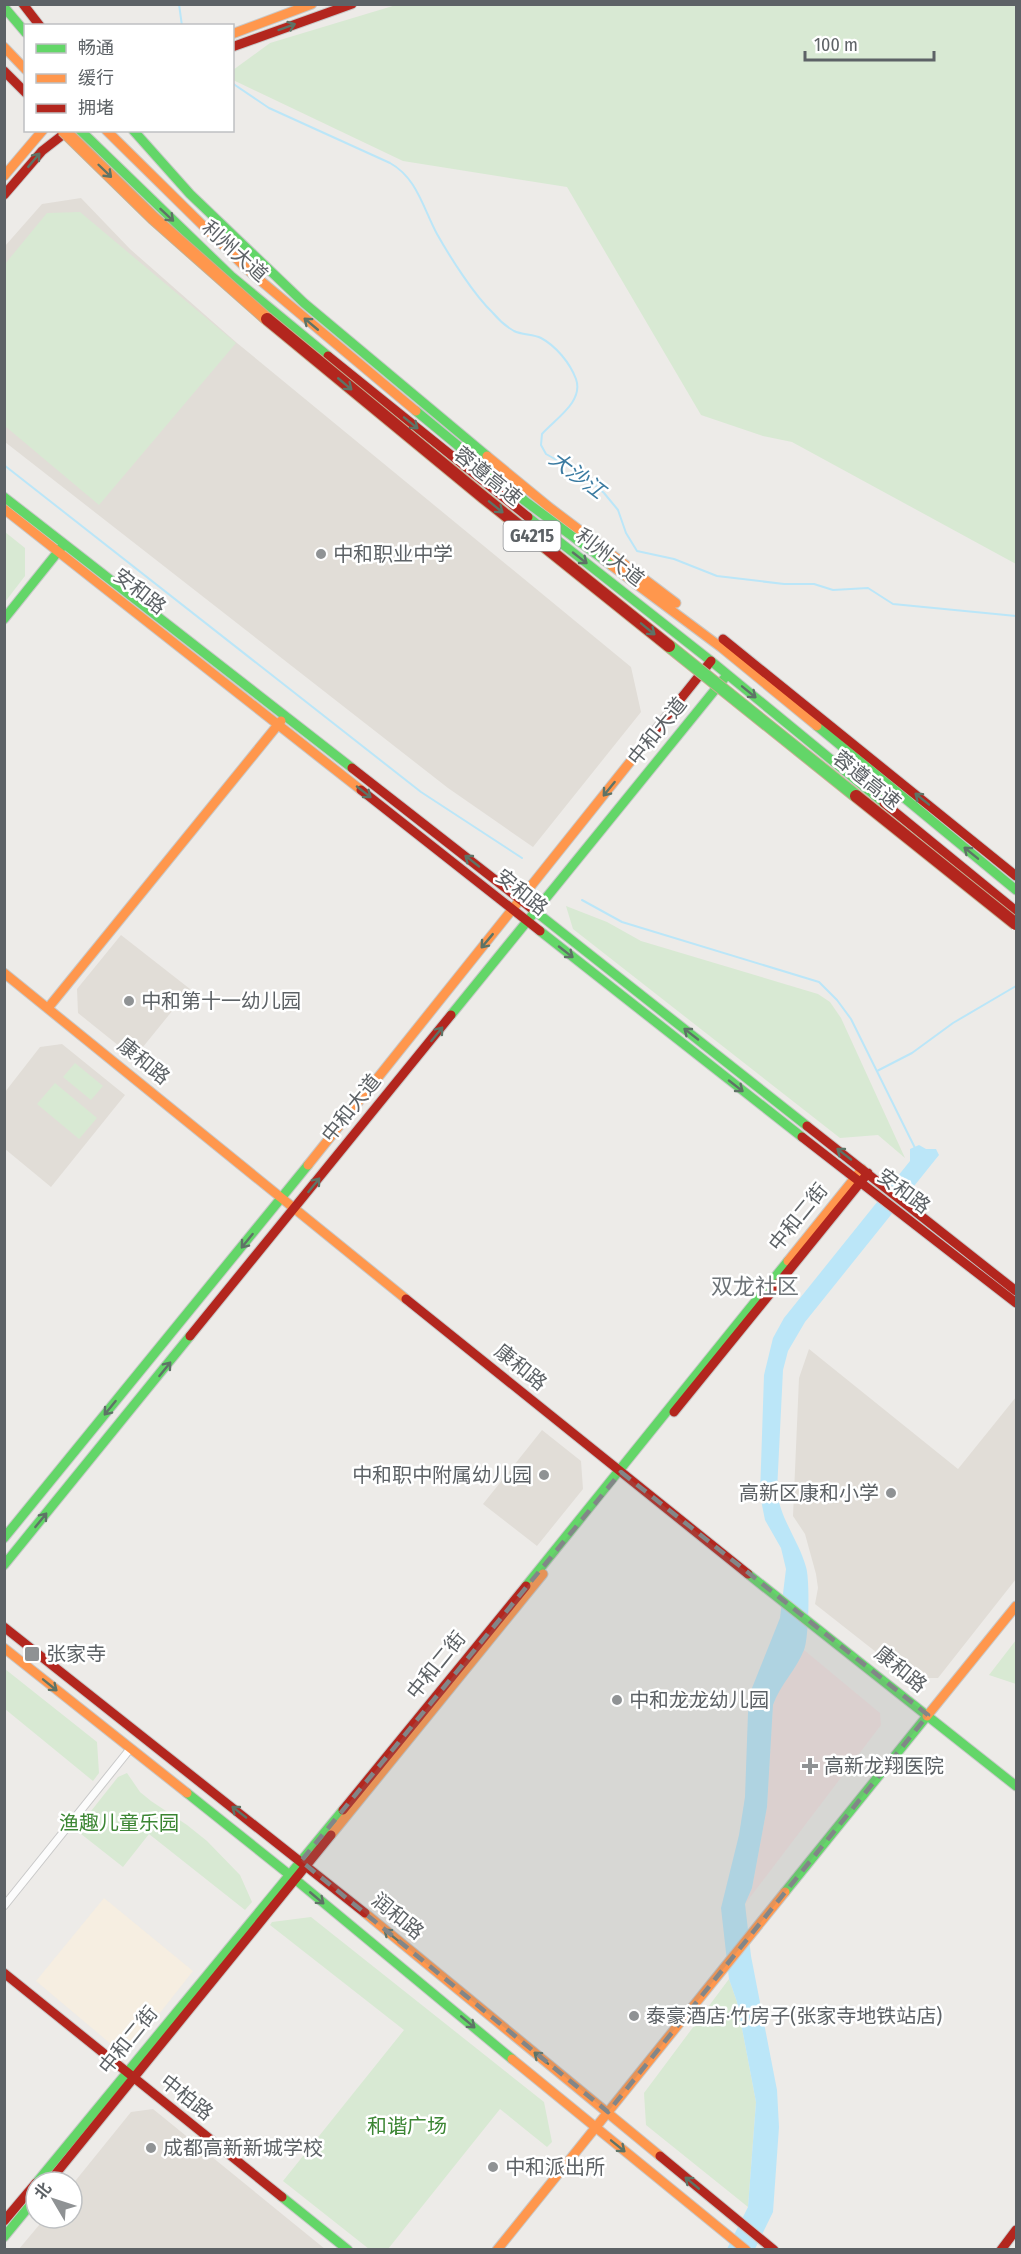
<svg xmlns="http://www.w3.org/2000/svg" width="1021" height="2254" font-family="'Fira Sans Condensed','Noto Sans SC',sans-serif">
	<rect width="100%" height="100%" fill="#edebe8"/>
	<path fill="#f6eee1" d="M104,1898L193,1971L137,2042L112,2045L36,1981Z"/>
	<path fill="#e1ddd7" d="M81,198L130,249L237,343L631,667L641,712L533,847L448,788L5,442V246L42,204Z
		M121,935L190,989L134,1058L78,1013L77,989Z
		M62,1044L125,1095L51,1187L5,1149V1092L40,1047Z
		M809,1349L958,1469L1016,1397V1579L938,1678H909L815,1604L818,1588L816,1574L805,1534L793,1516L799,1378Z
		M542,1430L581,1461L583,1489L537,1546L483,1504Z
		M153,2109L325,2249H19L45,2218H72V2185L131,2112Z"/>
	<path fill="#f2e3e2" d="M804,1650L880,1713L881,1725L745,1904L752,1888L767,1807L773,1705L778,1691Z"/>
	<path fill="#d8e9d3" d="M396,5H1016V564L792,442L763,436L701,415L567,187L403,161L233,80V70L270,43Z
		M80,212L236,343L99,505L5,426V264L47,213Z
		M5,532L25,548V576L5,602Z
		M566,906L607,922L641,941L818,994L830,1002L841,1018L905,1158L878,1135L840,1138L573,929Z
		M75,1063L103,1086L91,1100L63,1077Z
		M55,1083L97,1118L79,1139L37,1104Z
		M1016,1640V1684L989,1675Z
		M5,1669L97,1742L99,1773L93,1781L5,1709Z
		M127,1773L140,1792L151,1801L187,1825L207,1841L240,1875L252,1902L245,1910L149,1834L123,1867L76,1830L118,1777Z
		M311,1917L544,2102L552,2142L547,2147L500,2109L388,2249H369L283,2181L404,2030L270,1925L272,1922Z
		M729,1979L737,2002L756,2102L748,2207L646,2125L644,2093Z"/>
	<path fill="#bbe6f8" d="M919,1145L926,1149H936L939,1155L805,1322L788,1351L783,1370L777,1491C780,1519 799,1541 806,1567C810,1579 809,1639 804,1650C796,1670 780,1685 773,1705L767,1807L752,1888L745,1904L751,1956L777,2090L779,2127L773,2212L755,2249H727L748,2207L756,2102L737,2002L729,1979L721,1908L739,1835L745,1797L748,1713L752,1688L780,1618L786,1569L781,1548L765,1520L760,1495L764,1375L773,1338L784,1318L910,1161V1149Z"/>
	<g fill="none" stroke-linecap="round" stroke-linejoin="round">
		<path stroke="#bbe6f8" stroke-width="2" d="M179,4L182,26
			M232,83L269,108L390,163C417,178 423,208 437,234C450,257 474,295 493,313C498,319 507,327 514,331C522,335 533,334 541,338C556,346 570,363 576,379C584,402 555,419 542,434L541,445L546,454L583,475L604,493L618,510L626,533L637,551L674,559L717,576L784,584H814L833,590L868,588L893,604L1016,616
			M4,465L421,792L522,858
			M582,900L622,922L819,982L837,1000L851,1019L915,1148
			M877,1071L912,1053L953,1023L1016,986"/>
		<g stroke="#c9c9c9" stroke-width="9">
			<path id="street" d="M4,1906L130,1749"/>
		</g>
		<g stroke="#c8c9c9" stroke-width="11">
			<path id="fast" d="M4,7L26,33
				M80,130L231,276L328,356
				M133,130L190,194L304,303L487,456
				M416,411L525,501L612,566
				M4,497L352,768
				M528,517L711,661L884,803
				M4,619L61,548
				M817,726L1016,890
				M531,908L807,1126
				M540,931L802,1137
				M451,1015L727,675
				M4,1538L308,1165
				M4,1565L190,1336
				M748,1574L1016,1786
				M526,1586L788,1261
				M187,1793L296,1880L512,2059
				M785,1892L927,1716
				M37,2182L343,1810
				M282,2197L348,2250
				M4,2237L36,2198"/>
		</g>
		<g stroke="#c8c9c9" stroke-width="11">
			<path id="slow" d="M232,34L312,4
				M4,47L26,70
				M106,130L248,270L416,411
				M4,176L43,130
				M487,456L549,507L676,603
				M4,509L361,790
				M612,566L722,648L817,726
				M4,973L406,1299
				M48,1008L281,721
				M308,1165L634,757
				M788,1261L862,1169
				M4,1648L187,1793
				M927,1716L1016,1606
				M331,1835L543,1574
				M365,1913L660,2156
				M512,2059L746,2250
				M497,2250L785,1892"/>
		</g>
		<g stroke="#c8c9c9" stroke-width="11">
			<path id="jam" d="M23,4L40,26
				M232,47L352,4
				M4,71L26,93
				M4,195L42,151L69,130
				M328,356L528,517
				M723,639L1016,876
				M634,757L711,661
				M352,768L531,908
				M361,790L540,931
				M884,803L1016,911
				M807,1126L1016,1291
				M802,1137L1016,1303
				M406,1299L748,1574
				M190,1336L451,1015
				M674,1412L868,1173
				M4,1627L365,1913
				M343,1810L526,1586
				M4,1973L282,2197
				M660,2156L774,2250
				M49,2182L331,1835
				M4,2221L36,2183
				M1001,2250L1016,2230"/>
		</g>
		<use href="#street" stroke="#fcfcfc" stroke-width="7"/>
		<use href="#fast" stroke="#63d668" stroke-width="9"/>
		<use href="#slow" stroke="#ff974d" stroke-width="9"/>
		<use href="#jam" stroke="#b3261e" stroke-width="9"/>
		<g stroke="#c5b094" stroke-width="14" stroke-linecap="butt">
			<path id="fast-bridge" d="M669,646L856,796"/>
		</g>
		<g stroke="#c5b094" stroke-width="14" stroke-linecap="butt">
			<path id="slow-bridge" d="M63,130L153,218L267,319"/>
		</g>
		<g stroke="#c5b094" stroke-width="14" stroke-linecap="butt">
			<path id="jam-bridge" d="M267,319L483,497L669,646
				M856,796L1016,924"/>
		</g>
		<use href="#fast-bridge" stroke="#63d668" stroke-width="12"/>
		<use href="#slow-bridge" stroke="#ff974d" stroke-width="12"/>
		<use href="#jam-bridge" stroke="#b3261e" stroke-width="12"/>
	</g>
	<defs><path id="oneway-shaft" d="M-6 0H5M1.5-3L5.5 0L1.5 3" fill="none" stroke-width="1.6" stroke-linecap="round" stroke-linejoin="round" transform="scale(1.5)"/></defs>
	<g stroke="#5e7366">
		<use href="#oneway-shaft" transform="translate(287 27) rotate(-20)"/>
		<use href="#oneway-shaft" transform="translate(34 160) rotate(-50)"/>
		<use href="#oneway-shaft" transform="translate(105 171) rotate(44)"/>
		<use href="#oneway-shaft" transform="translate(167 215) rotate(43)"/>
		<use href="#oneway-shaft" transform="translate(311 324) rotate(-140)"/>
		<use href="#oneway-shaft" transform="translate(345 384) rotate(40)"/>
		<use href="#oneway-shaft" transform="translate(411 423) rotate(39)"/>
		<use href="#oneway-shaft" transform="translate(496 507) rotate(39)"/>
		<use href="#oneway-shaft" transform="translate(580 558) rotate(38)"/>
		<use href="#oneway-shaft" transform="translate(648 629) rotate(39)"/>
		<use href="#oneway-shaft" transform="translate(749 692) rotate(39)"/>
		<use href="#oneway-shaft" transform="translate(609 789) rotate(129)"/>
		<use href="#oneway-shaft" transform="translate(364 792) rotate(38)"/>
		<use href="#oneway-shaft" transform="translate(922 799) rotate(-141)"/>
		<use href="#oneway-shaft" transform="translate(971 853) rotate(-141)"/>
		<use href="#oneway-shaft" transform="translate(472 861) rotate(-142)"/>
		<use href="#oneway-shaft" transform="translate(487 941) rotate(130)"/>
		<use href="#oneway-shaft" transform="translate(566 952) rotate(38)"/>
		<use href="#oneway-shaft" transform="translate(437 1034) rotate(-51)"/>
		<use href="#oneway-shaft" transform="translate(691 1034) rotate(-142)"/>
		<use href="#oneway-shaft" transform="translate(736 1086) rotate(38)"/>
		<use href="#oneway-shaft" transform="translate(844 1154) rotate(-142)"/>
		<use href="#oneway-shaft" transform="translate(314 1185) rotate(-51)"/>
		<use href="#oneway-shaft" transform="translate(247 1241) rotate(129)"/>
		<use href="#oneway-shaft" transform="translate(165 1369) rotate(-51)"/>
		<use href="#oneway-shaft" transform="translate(110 1408) rotate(129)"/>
		<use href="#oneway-shaft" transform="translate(41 1520) rotate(-51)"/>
		<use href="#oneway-shaft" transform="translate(50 1685) rotate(39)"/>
		<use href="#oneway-shaft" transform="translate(239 1812) rotate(-142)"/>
		<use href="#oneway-shaft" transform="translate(317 1898) rotate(40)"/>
		<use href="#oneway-shaft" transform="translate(391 1935) rotate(-141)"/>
		<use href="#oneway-shaft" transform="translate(468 2022) rotate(40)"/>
		<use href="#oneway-shaft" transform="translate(541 2058) rotate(-141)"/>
		<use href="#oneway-shaft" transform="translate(618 2146) rotate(39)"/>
		<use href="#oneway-shaft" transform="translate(692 2183) rotate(-140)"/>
	</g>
	<path fill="#828688" fill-opacity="0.2" stroke="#828688" stroke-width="4.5" stroke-dasharray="12 8" stroke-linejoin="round" d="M621,1472L928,1715L608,2112L301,1861Z"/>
	<g fill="#8f9294" stroke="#fff" stroke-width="2">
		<circle cx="321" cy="554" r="6"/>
		<circle cx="129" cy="1001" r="6"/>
		<circle cx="544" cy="1475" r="6"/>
		<circle cx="891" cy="1493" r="6"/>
		<rect x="24" y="1646" width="16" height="16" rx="3"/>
		<circle cx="617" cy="1700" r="6"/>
		<path d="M807 1757h6v6h6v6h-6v6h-6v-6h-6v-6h6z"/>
		<circle cx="634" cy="2016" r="6"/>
		<circle cx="151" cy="2148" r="6"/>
		<circle cx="493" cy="2167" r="6"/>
	</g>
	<g text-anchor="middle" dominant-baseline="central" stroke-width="5" stroke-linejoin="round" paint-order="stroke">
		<rect fill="#fff" stroke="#8e9194" stroke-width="1.5" x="503.5" y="521" width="57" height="30" rx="4.5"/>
		<g font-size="18" font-weight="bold" fill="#5d6266">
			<text x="532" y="536">G4215</text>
		</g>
		<g font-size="20" fill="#5d6266" stroke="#fff">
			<text transform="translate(235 251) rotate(42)">利州大道</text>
			<text transform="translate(488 476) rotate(39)">蓉遵高速</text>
			<text transform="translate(610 557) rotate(38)">利州大道</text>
			<text transform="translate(140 591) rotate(38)">安和路</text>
			<text transform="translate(657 731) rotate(-51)">中和大道</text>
			<text transform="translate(867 780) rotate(39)">蓉遵高速</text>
			<text transform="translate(522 892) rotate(39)">安和路</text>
			<text transform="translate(144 1061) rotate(39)">康和路</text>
			<text transform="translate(351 1108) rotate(-51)">中和大道</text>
			<text transform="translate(904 1191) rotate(37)">安和路</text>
			<text transform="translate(798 1217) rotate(-51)">中和二街</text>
			<text transform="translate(521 1367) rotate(39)">康和路</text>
			<text transform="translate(436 1665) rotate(-51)">中和二街</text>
			<text transform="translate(901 1669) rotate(39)">康和路</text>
			<text transform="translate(398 1916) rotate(39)">润和路</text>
			<text transform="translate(128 2040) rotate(-51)">中和二街</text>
			<text transform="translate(187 2097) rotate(38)">中柏路</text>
		</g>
		<g font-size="20" fill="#5d6266" stroke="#fff" text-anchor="start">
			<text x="333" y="554">中和职业中学</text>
			<text x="141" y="1001">中和第十一幼儿园</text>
			<text x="532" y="1475" text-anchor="end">中和职中附属幼儿园</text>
			<text x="879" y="1493" text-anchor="end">高新区康和小学</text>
			<text x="46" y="1654">张家寺</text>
			<text x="629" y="1700">中和龙龙幼儿园</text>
			<text x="824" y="1766">高新龙翔医院</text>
			<text x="646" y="2016">泰豪酒店·竹房子(张家寺地铁站店)</text>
			<text x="163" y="2148">成都高新新城学校</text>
			<text x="505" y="2167">中和派出所</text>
		</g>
		<g font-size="20" fill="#3c8634" stroke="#fff">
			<text x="119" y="1823">渔趣儿童乐园</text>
			<text x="407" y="2126">和谐广场</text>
		</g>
		<g font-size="21" font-style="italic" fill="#3b7ba1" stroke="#fff">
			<text transform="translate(577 475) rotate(37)">大沙江</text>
		</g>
		<g font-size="22" fill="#6e7478" stroke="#fff">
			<text x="755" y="1286">双龙社区</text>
		</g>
	</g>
	<rect width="1021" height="2254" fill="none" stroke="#5d6266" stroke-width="12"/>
	<rect x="24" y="24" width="210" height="108" fill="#ffffff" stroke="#bec0c2" stroke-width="1.5"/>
	<rect x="36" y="44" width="30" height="9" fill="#63d668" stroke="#bec0c2" stroke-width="1.5"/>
	<text x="78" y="54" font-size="18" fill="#5d6266">畅通</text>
	<rect x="36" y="74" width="30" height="9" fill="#ff974d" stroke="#bec0c2" stroke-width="1.5"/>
	<text x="78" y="84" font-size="18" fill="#5d6266">缓行</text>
	<rect x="36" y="104" width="30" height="9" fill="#b3261e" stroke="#bec0c2" stroke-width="1.5"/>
	<text x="78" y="114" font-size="18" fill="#5d6266">拥堵</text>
	<g transform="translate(54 2200) rotate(309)"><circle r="28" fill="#ffffff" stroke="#bec0c2" stroke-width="1.5"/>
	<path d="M0-4.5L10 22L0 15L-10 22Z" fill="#8f9294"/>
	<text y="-9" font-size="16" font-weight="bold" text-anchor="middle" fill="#5d6266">北</text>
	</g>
	<path d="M805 51v9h129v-9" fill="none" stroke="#5d6266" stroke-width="3"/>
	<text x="814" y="51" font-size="18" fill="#5d6266" stroke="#ffffff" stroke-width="4.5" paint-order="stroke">100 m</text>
</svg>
